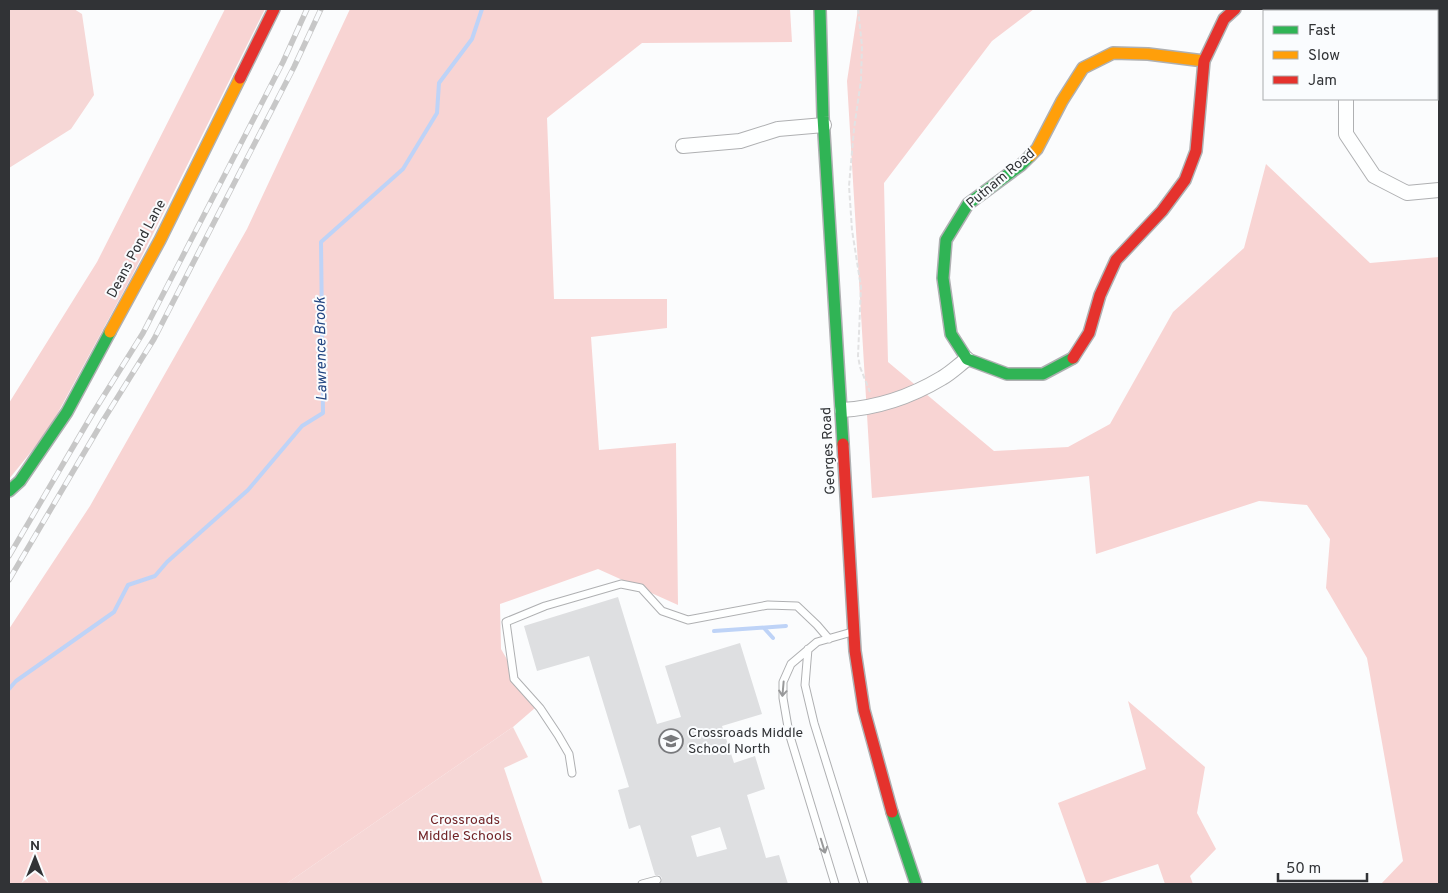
<svg xmlns="http://www.w3.org/2000/svg" width="1448" height="893" font-family="Overpass,sans-serif">
	<rect width="100%" height="100%" fill="#fbfcfd"/>
	<path fill="#f6d7d6" d="M9,9H74L82,14L94,95L71,129L9,168Z
		M513,727L528,757L504,768L543,884H286Z"/>
	<path fill="#f8d4d3" d="M225,9H265L132,276L48,431L9,479V403L97,262Z
		M350,9H790L792,42L642,43L547,118L554,299H667V328L591,337L599,450L676,443L678,605L598,569L500,604L501,649L535,708L513,727L286,884H9V629L90,506L247,229Z
		M858,9H1034L992,41L884,183L888,362L994,451L1068,447L1110,424L1173,312L1244,248L1266,164L1370,263L1439,257V884H1381L1403,861L1367,658L1326,588L1330,539L1307,505L1259,501L1096,554L1089,476L872,498L847,81Z
		M1128,701L1205,767L1197,813L1216,849L1190,876L1193,884H1165L1158,864L1096,884H1087L1058,803L1146,769Z"/>
	<g fill="none" stroke-linecap="round" stroke-linejoin="round">
		<path stroke="#bed3f7" stroke-width="4" d="M764,628L773,638
			M714,631L786,626
			M9,689L16,681L114,612L128,585L155,576L167,562L248,490L302,426L323,413L321,242L403,169L437,113L439,83L472,39L482,9"/>
	</g>
	<path fill="#dedfe1" fill-rule="evenodd" d="M618,597L657,724L681,717L665,666L740,643L762,714L722,726L734,763L755,756L765,789L747,795L766,858L779,855L788,884H660L662,878L659,875H655L640,825L629,829L618,790L629,787L589,656L537,671L524,626ZM720,827L727,849L697,857L691,836Z"/>
	<g fill="none" stroke-linecap="round" stroke-linejoin="round">
		<g stroke="#afb0b2" stroke-width="9">
			<path id="lane" d="M808,649L805,685L814,723L864,884
				M572,773L569,754L558,735L540,708L514,679L506,622L545,606L621,584L641,588L662,611L688,620L768,605L797,606L817,625L829,639
				M642,884L657,880
				M835,884L789,733L783,698V682L791,664L817,642L852,632"/>
		</g>
		<g stroke="#afb0b2" stroke-width="16">
			<path id="street" d="M1353,9L1355,11
				M1437,46L1439,45
				M1346,99V134L1374,176L1407,193L1439,190
				M683,146L740,141L778,129L824,125
				M842,410C877,408 912,396 942,378C951,373 959,365 967,359"/>
		</g>
		<g stroke="#afb0b2" stroke-width="14">
			<path id="fast" d="M820,9L823,117L843,444
				M1030,156L1021,165L968,204L946,240L943,278L951,334L967,359L1007,374H1043L1073,358
				M9,491L20,481L67,412L110,332
				M892,812L916,884"/>
		</g>
		<g stroke="#afb0b2" stroke-width="14">
			<path id="slow" d="M1030,156L1037,149L1062,101L1083,68L1113,53L1148,54L1204,61
				M110,332L160,240L240,78"/>
		</g>
		<g stroke="#afb0b2" stroke-width="14">
			<path id="jam" d="M240,78L274,9
				M1073,358L1089,333L1100,295L1116,260L1162,211L1185,180L1196,151L1204,61L1224,19L1235,9
				M843,444L855,651L864,710L892,812"/>
		</g>
		<path stroke="#e2e2e3" stroke-width="2" stroke-dasharray="5 2.5" stroke-linecap="butt" d="M858,9L862,46L861,80L854,129L849,186L852,230L861,287L858,356L860,367L870,392"/>
		<use href="#lane" stroke="#feffff" stroke-width="7"/>
		<use href="#street" stroke="#feffff" stroke-width="14"/>
		<use href="#fast" stroke="#30b455" stroke-width="11"/>
		<use href="#slow" stroke="#ff9f0a" stroke-width="11"/>
		<use href="#jam" stroke="#e5322d" stroke-width="11"/>
		<g stroke="#c7c7c7" stroke-width="5.5">
			<path id="rail" d="M9,556L93,413L143,333L283,62L307,9
				M9,580L104,419L154,339L294,67L321,9"/>
		</g>
		<use href="#rail" stroke="#fafcfe" stroke-width="4" stroke-dasharray="11" stroke-linecap="butt"/>
	</g>
	<defs><path id="oneway-shaft" d="M-6 0H5M1.5-3L5.5 0L1.5 3" fill="none" stroke-width="1.6" stroke-linecap="round" stroke-linejoin="round" transform="scale(1.25)"/></defs>
	<g stroke="#98999a">
		<use href="#oneway-shaft" transform="translate(783 689) rotate(95)"/>
		<use href="#oneway-shaft" transform="translate(823 846) rotate(73)"/>
	</g>
	<defs>
		<g id="school-ring" transform="scale(1.25)"><circle r="9.5" fill="#fafcfe" stroke="#78797c" stroke-width="1.5"/><path d="M0-5L7-2L0 1L-7-2ZM-4 1L0 2.5L4 1V4Q0 6-4 4Z" fill="#78797c"/></g>
	</defs>
	<g fill-rule="evenodd">
		<use href="#school-ring" x="671" y="741"/>
	</g>
	<g text-anchor="middle" dominant-baseline="central" stroke-width="4" stroke-linejoin="round" paint-order="stroke">
		<g font-size="14" fill="#313336" stroke="#fafcfe">
			<text transform="translate(1001 179) rotate(-40)">Putnam Road</text>
			<text transform="translate(137 249) rotate(-62)">Deans Pond Lane</text>
			<text transform="translate(829 451) rotate(-93)">Georges Road</text>
		</g>
		<g font-size="14" fill="#313336" stroke="#fafcfe" text-anchor="start">
			<text x="688" y="733">Crossroads Middle<tspan x="688" dy="16">School North</tspan></text>
		</g>
		<g font-size="14" fill="#722528" stroke="#fafcfe">
			<text x="465" y="820">Crossroads<tspan x="465" dy="16">Middle Schools</tspan></text>
		</g>
		<g font-size="15" font-style="italic" fill="#234682" stroke="#fafcfe">
			<text transform="translate(322 349) rotate(-91)">Lawrence Brook</text>
		</g>
	</g>
	<rect width="1448" height="893" fill="none" stroke="#313336" stroke-width="20"/>
	<rect x="1263" y="10" width="175" height="90" fill="#fafcfe" stroke="#aaacae"/>
	<rect x="1273" y="26" width="25" height="8" fill="#30b455" stroke="#aaacae"/>
	<text x="1308" y="35" font-size="15" fill="#313336">Fast</text>
	<rect x="1273" y="51" width="25" height="8" fill="#ff9f0a" stroke="#aaacae"/>
	<text x="1308" y="60" font-size="15" fill="#313336">Slow</text>
	<rect x="1273" y="76" width="25" height="8" fill="#e5322d" stroke="#aaacae"/>
	<text x="1308" y="85" font-size="15" fill="#313336">Jam</text>
	<g transform="translate(35 858)" stroke="#fafcfe" stroke-width="4" paint-order="stroke">
	<path d="M0-4L9 19L0 12L-9 19Z" fill="#313336"/>
	<text y="-8" font-size="14" font-weight="bold" text-anchor="middle" fill="#313336">N</text>
	</g>
	<path d="M1278 873v8h89v-8" fill="none" stroke="#313336" stroke-width="2.5"/>
	<text x="1286" y="873" font-size="15" fill="#313336" stroke="#fafcfe" stroke-width="4" paint-order="stroke">50 m</text>
</svg>
